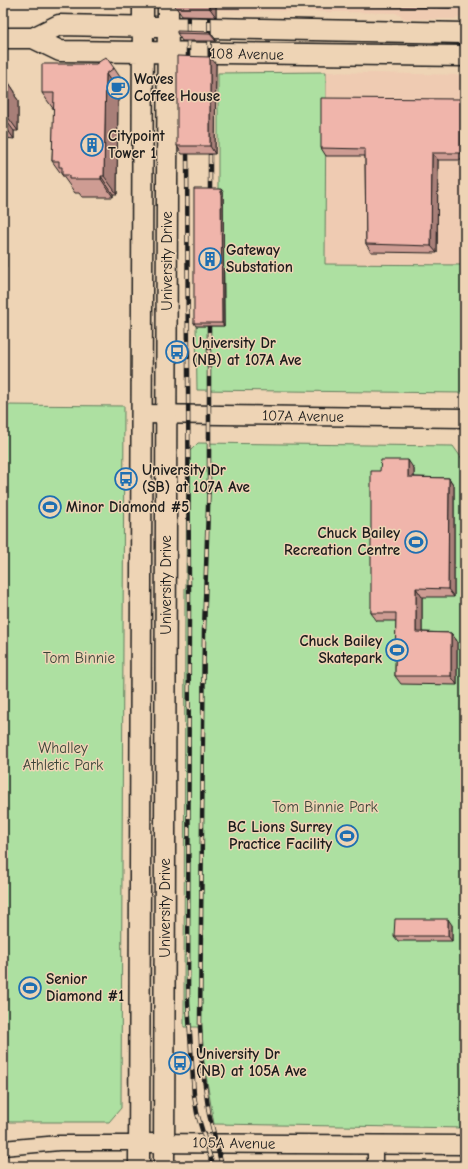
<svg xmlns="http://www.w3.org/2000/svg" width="468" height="1169" font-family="'Comic Neue',sans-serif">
	<rect width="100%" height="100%" fill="#eed4b5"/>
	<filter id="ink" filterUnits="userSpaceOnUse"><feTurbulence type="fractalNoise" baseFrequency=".025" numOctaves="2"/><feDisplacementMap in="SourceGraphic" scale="8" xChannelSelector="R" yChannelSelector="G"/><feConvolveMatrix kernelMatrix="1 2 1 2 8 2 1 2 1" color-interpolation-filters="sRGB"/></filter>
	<g filter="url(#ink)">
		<path fill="#efcbb2" d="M194,3H465V17L455,19H405L396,13L217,10Z
			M326,72L465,75V265L325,264Z"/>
		<path fill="#ade0a1" stroke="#647e5e" d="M326,72L325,264L465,265L464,272L463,393L197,390L196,326H224L223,192L218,190V73Z
			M3,405L124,406L121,1108L109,1122H3Z
			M198,443L453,446L465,463V1128L214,1124L198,1027H184L185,588L186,587L187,454Z"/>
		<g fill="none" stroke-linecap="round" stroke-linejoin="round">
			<g stroke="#1c1c1c" stroke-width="17">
				<path id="minor" d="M3,1148L59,1143H139
					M375,1166V1145"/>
			</g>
			<g stroke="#1c1c1c" stroke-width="21">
				<path id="tertiary" d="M142,414L465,418
					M139,1143L465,1145"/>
			</g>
			<g stroke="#1c1c1c" stroke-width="23">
				<path id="secondary" d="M3,38H33L59,25L465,33
					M33,38L60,51L465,56
					M139,1166L143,3
					M164,1166L167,186L168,3"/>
			</g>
			<use href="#minor" stroke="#eed4b5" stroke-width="14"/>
			<use href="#tertiary" stroke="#eed4b5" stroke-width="18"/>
			<use href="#secondary" stroke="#eed4b5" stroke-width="20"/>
			<g stroke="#1c1c1c" stroke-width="4.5">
				<path id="rail" d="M209,3L210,68
					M188,67V3
					M187,143L189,593L188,1003L194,1095L197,1113L213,1166
					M210,200V142
					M209,314V477L204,632L200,1024L202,1064L209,1114L222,1166"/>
			</g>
			<use href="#rail" stroke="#eed4b5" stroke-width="3" stroke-dasharray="9" stroke-linecap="butt"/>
		</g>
		<path fill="#ce9c93" stroke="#1c1c1c" d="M173,3H216V17L182,16Z
			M355,3H450V8L357,6Z
			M210,32L216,40V41H182L177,33Z
			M216,64L215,154H182L177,146Z
			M114,68L126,86L118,92L117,194H113V197H82L79,193H75L52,161L54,110L42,93Z
			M3,74L15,92V96L18,100V131H14V139L6,138V142H3Z
			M461,99L465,104V160H438L437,253L371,252L366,244L365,156H326L321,148Z
			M221,189L223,192L224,326H196L194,323Z
			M3,225L6,230V268H4V291L6,294L5,319H4V327H3Z
			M414,469V477L449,478L454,486V597H422V632L451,633L457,641V685L401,684L395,676L396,621H377L371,613L380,471Z
			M452,925V941H398L394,936Z"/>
		<path fill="#a87f78" stroke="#1c1c1c" d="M206,3H216V17Z
			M447,3H450V8Z
			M210,32L216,40V41L210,34Z
			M210,57L216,64L215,154L210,146Z
			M3,74L15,92V96L18,100V131L5,113Z
			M106,74L118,92L117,194L104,176Z
			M461,99L465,104V158L461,153Z
			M3,116L14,131V139L3,123Z
			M3,134L6,138V142L3,138Z
			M432,153L438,160L437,253L431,246Z
			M101,176L113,194V197L101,179Z
			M221,189L223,192L224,326L222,323Z
			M3,225L6,230V268L3,263Z
			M3,266L4,268V291L6,294L5,319L3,316Z
			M3,317L4,319V327L3,325Z
			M408,460L414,469V485L408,477Z
			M449,478L454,486V597L448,589Z
			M416,588L422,597V641L416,632Z
			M451,633L457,641V685L451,676Z
			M448,919L452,925V941L448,936Z"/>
		<path fill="#f0b5ab" stroke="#1c1c1c" d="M177,31L210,32V34L177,33Z
			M177,56L210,57V146H177Z
			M106,57L114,68L106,74L104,176H101V179H69V175H62V167H59V161H52L54,93H42V64H96Z
			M3,82H6L5,113H3Z
			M321,98L461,99V153H432L431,246L366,244L365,149L321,148Z
			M194,189H221L222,323H194Z
			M381,460H408V477L449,478L448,589L416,588V632L451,633V676H395L396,613H371V471H380Z
			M395,919H448V936H394Z"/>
	</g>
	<defs>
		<g id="cafe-ring" transform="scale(1.15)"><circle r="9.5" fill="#eed4b5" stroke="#1f6fb2" stroke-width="1.5"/><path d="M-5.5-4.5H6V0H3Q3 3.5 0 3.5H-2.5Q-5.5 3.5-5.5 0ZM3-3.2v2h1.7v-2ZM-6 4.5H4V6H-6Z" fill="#1f6fb2"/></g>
		<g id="building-ring" transform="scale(1.15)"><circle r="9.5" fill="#eed4b5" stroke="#1f6fb2" stroke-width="1.5"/><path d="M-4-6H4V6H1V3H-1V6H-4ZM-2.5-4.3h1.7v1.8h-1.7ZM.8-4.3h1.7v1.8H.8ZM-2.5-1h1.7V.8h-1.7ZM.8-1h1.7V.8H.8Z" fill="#1f6fb2"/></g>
		<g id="bus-ring" transform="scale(1.15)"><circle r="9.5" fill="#eed4b5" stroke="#1f6fb2" stroke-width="1.5"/><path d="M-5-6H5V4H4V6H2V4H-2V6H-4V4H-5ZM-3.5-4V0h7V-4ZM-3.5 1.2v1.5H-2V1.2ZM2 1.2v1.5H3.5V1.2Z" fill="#1f6fb2"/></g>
		<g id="stadium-ring" transform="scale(1.15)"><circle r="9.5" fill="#eed4b5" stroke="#1f6fb2" stroke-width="1.5"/><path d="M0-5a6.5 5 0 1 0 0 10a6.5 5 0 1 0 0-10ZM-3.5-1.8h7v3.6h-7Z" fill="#1f6fb2"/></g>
	</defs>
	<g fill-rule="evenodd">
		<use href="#cafe-ring" x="118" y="88"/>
		<use href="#building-ring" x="92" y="145"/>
		<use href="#building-ring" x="210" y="259"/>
		<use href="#bus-ring" x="177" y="352"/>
		<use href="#bus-ring" x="126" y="479"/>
		<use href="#stadium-ring" x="50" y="507"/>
		<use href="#stadium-ring" x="416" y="542"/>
		<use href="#stadium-ring" x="397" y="650"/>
		<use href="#stadium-ring" x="347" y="836"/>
		<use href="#stadium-ring" x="30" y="988"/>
		<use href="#bus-ring" x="180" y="1063"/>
	</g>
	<g text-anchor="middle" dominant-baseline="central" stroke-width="3" stroke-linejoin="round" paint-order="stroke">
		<g font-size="15" fill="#1c1c1c" stroke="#eed4b5">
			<text transform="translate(247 54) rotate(1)">108 Avenue</text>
			<text transform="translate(167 261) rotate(-90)">University Drive</text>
			<text transform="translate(303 416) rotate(1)">107A Avenue</text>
			<text transform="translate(166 585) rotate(-90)">University Drive</text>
			<text transform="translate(165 908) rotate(-90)">University Drive</text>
			<text transform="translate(234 1143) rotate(1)">105A Avenue</text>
		</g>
		<g font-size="15" font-weight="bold" fill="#1c1c1c" stroke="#eed4b5" text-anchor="start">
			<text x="134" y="79">Waves<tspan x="134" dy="17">Coffee House</tspan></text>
			<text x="108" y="136">Citypoint<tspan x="108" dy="17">Tower 1</tspan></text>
			<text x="226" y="250">Gateway<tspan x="226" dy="17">Substation</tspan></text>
			<text x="192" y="343">University Dr<tspan x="192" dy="17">(NB) at 107A Ave</tspan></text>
			<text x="142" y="470">University Dr<tspan x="142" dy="17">(SB) at 107A Ave</tspan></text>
			<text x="66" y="507">Minor Diamond #5</text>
			<text x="400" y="533" text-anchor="end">Chuck Bailey<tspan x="400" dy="17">Recreation Centre</tspan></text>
			<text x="382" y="641" text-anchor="end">Chuck Bailey<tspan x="382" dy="17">Skatepark</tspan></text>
			<text x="332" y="827" text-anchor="end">BC Lions Surrey<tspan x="332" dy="17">Practice Facility</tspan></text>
			<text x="46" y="979">Senior<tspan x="46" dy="17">Diamond #1</tspan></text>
			<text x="196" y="1054">University Dr<tspan x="196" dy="17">(NB) at 105A Ave</tspan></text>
		</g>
		<g font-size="15" fill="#394337" stroke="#eed4b5">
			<text x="79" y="658">Tom Binnie</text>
			<text x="63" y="748">Whalley<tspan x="63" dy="17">Athletic Park</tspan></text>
			<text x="325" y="807">Tom Binnie Park</text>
		</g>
	</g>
	<rect width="468" height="1169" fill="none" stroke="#eed4b5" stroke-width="16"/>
	<rect x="8" y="8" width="452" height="1153" fill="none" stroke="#1c1c1c" stroke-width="1.5" filter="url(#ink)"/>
</svg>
